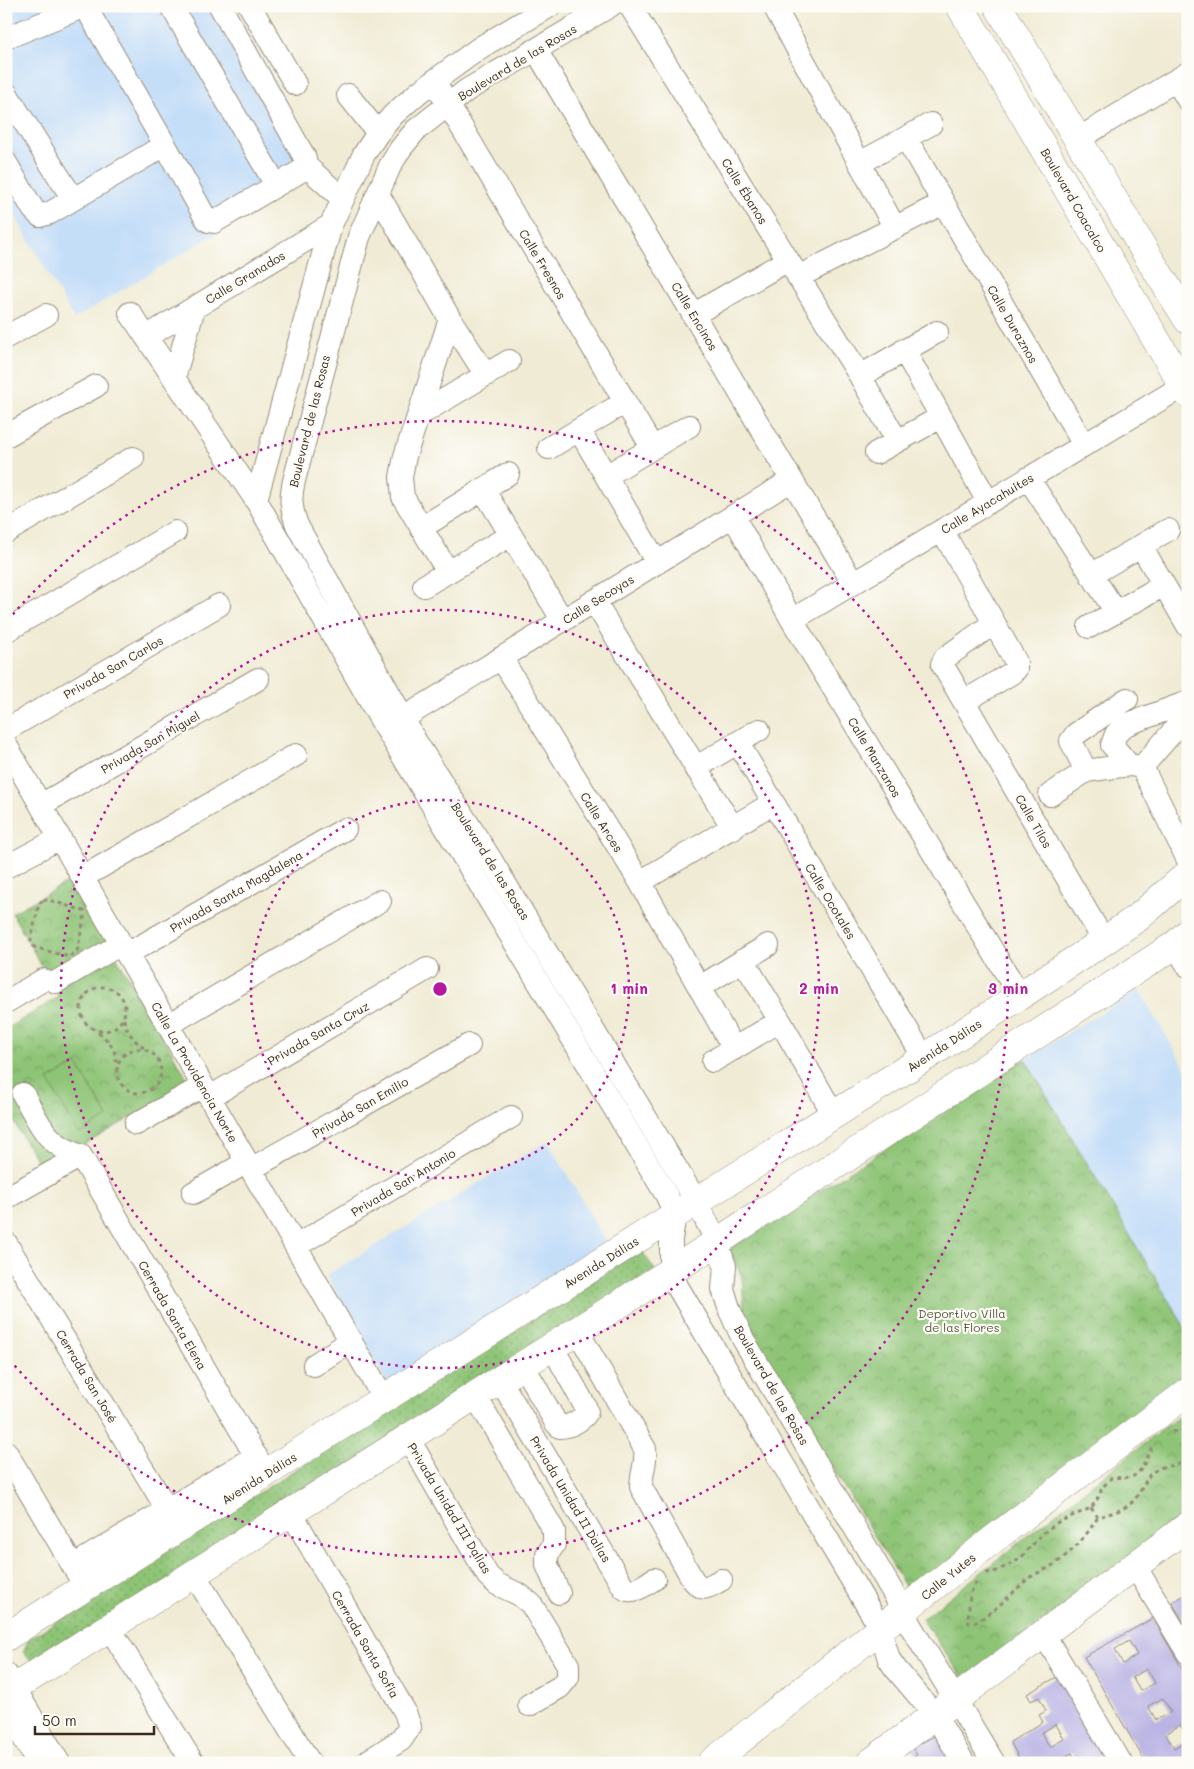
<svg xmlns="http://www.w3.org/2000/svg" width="1194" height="1769" font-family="Mali,sans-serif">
	<defs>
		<pattern id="grass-dots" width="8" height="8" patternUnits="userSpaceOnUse" patternTransform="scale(1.25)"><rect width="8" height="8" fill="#8ec476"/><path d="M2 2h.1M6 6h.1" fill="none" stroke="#759f60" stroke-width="1.8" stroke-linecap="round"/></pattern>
		<pattern id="park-crowns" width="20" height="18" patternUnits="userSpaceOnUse" patternTransform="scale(1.25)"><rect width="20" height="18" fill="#8ec476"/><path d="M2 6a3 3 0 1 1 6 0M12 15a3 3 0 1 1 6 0" fill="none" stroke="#759f60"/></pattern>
	</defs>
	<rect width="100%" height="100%" fill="#fdfcf7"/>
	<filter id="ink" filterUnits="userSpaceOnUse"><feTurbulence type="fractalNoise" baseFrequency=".02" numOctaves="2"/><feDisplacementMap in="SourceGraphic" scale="10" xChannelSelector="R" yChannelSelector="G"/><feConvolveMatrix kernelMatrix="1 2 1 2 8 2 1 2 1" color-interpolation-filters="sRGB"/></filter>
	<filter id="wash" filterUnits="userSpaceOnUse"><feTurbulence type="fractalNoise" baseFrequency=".0096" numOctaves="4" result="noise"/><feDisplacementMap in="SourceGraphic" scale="20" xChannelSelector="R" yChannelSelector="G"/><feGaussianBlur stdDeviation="1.12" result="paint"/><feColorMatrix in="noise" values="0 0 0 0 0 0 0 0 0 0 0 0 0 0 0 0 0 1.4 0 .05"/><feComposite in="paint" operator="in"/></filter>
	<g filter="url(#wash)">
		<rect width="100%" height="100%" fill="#f0ebd4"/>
		<path fill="#c5def8" d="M6,6H232L322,165L310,177L74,319L6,200Z
			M1139,990L1188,1073V1333L1025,1059Z
			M548,1141L607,1244L387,1384L327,1275Z"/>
		<path fill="url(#grass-dots)" stroke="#64774a" d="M641,1250L655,1270L35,1665L23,1652L29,1639Z"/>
		<path fill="url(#park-crowns)" stroke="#64774a" d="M72,880L187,1078V1084L42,1170L6,1109V1029L59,997L12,913Z
			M1025,1059L1188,1333V1382L910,1594L745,1326L742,1277L729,1249Z
			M1188,1409V1515L964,1680L922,1619Z"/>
		<path fill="#8ec476" stroke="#64774a" d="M77,1064L108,1117L79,1134L48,1080Z"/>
		<g id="blocks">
			<path fill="#bab4e4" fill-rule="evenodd" d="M1188,1593V1629L1172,1602Z
				M1153,1618L1188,1679V1739L1180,1725L1166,1734L1174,1748L1188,1740V1759L1180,1763H1146L1084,1657ZM1129,1641L1137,1655L1123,1664L1115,1649ZM1147,1669L1155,1683L1140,1691L1132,1677ZM1163,1698L1171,1712L1156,1720L1148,1706Z
				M1062,1674L1114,1763H1077L1072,1753L1057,1761L1058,1763H1022L1010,1742L1043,1722L1039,1715L1046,1711L1039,1697L1031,1701L1027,1694ZM1056,1724L1064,1739L1050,1747L1041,1733Z
				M940,1733L959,1763H912L909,1760L917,1755L912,1748Z"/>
		</g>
	</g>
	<g filter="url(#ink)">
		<use href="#blocks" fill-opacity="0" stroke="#968a79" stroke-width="1"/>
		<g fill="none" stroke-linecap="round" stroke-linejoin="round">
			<g stroke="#968a79" stroke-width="24">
				<path id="minor" d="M85,6L165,145L205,217L208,221L214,222L301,171L305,165V158L220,6
					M171,6L276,185
					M250,6L295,84
					M610,6L467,90L416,130L401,148L390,166L359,237L295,477C290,496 290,506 297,525L416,742L491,860L696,1201L717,1242L725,1266L723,1289L730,1311L743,1339L904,1611L910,1625L994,1763
					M630,6L860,376L897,441
					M774,6L895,228
					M6,38L85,6
					M536,50L853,583
					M1176,80L1188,100
					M440,91L652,447
					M6,93L73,199
					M348,95L378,133
					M906,138L1084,445
					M1078,139L1188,73
					M6,163L33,209L40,216L50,213L165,145
					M860,163L931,124
					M305,165L343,199
					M378,194L450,319L486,375
					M798,277L943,203
					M130,313L256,500L378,715L667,1196L675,1215L671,1239V1271L677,1286L872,1614L880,1629L889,1659L895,1668L934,1714L964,1763
					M693,315L788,260
					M6,337L46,315
					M146,337L331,225
					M904,350L988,502
					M860,376L937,332
					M174,378L194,308
					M419,415L509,361
					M579,430L657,563
					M6,436L96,386
					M549,448L625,402
					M876,453L941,417
					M606,476L689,426
					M1028,478L1116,612
					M483,489L563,621
					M256,500L331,225L364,154L378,133L393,115L419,92L481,47L550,6
					M733,516L792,620L1020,996
					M421,528L508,474
					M942,530L1016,662V669L1012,673L965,701
					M6,532L133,458
					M1141,546L1188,626
					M448,572L403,497L401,477L405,456L450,319
					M1091,575L1168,530
					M424,586L511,535
					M594,601L733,828
					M792,620L1183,386
					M994,623L945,658L942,664L1104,941
					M1089,627L1164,585
					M6,631L175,532
					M501,658L640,882L734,1049
					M1127,699L1076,734L1071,741L1086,771L1129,765L1142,767
					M1188,714L1142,767L1188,860
					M392,725L792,480
					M6,730L219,605
					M738,743L924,1058
					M6,745L384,1399
					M1129,765L1112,745L1116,734L1125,725L1188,702
					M695,768L759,730
					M1050,795L1086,771
					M41,805L258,679
					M6,867L60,838
					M83,877L296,755
					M640,882L773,803
					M1175,945L1188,966
					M127,954L345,829
					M743,960L780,1021L834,1115
					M56,982L121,944
					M700,987L768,945
					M6,1002L43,980
					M168,1025L380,901
					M713,1061L780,1021
					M23,1094C40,1124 45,1144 81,1156
					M210,1097L427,969
					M136,1124L203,1086
					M81,1156L266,1474
					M251,1169L469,1045
					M193,1193L247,1162
					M6,1198L81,1156
					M6,1243L167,1509
					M296,1246L511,1117
					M577,1330L645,1449C647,1462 641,1474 641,1487L693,1580C704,1593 707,1587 721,1580
					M314,1365L351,1341
					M523,1365L556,1423L560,1427C569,1427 583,1420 587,1412L585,1406L552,1346
					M500,1380L624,1588C633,1595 646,1584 654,1579
					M475,1395L554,1531V1544L547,1555V1565L559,1593
					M408,1438L488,1576L497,1584L520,1595L531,1604L568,1665V1677L560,1687L529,1705
					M6,1452L80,1578
					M291,1512L405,1712L410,1727L401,1740L365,1763
					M73,1566L256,1456
					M1135,1566L1188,1653
					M194,1574L310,1763
					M109,1627L193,1763
					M1043,1633L1121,1763
					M6,1674L59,1763
					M6,1708L38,1763"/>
			</g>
			<g stroke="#968a79" stroke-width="29">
				<path id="major" d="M960,6L1188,394
					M998,6L1147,255L1188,320
					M6,1637L924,1058L1104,941L1140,916L1188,874
					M6,1693L717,1242L1175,945L1188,933
					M711,1763L991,1541L1188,1392
					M870,1763L1188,1526"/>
			</g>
			<path stroke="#968a79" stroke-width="3" stroke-dasharray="4 4" stroke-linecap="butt" d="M43,900H49L84,911L85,914L77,951L69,957L34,947L31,943V939L39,904Z
				M81 1009a22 22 0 1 1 44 0a22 22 0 1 1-44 0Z
				M124,1019C126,1032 134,1040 145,1049
				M98,1033C110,1041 116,1049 116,1064
				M117 1071a22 22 0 1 1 44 0a22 22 0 1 1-44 0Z
				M1172,1432L1183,1430L1188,1428
				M1091,1508L1098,1517
				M986,1573L997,1571L1020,1559L1041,1535L1058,1522L1091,1508L1098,1498L1102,1488L1111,1478C1117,1477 1125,1478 1131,1477C1144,1473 1145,1457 1152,1447
				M976,1582L970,1594L968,1620L969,1623L972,1624C995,1613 1010,1594 1029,1578C1036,1573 1046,1570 1053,1565C1072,1553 1087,1535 1098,1517C1118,1511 1132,1509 1142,1488C1147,1480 1147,1475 1156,1470C1167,1463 1179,1469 1188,1457"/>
			<use href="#minor" stroke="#fff" stroke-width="22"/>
			<use href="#major" stroke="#fff" stroke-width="28"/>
		</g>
	</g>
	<g fill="none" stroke="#b5179e" stroke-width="2.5" stroke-dasharray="2.5 5">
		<circle cx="440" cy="989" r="189"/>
		<circle cx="440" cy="989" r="379"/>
		<path d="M8 620A568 568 0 1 1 8 1358"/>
	</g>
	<g text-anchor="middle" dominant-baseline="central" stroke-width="4.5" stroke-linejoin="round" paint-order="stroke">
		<g font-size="12" fill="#3b2a1e" stroke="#fdfcf7">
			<text transform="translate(517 62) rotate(-31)">Boulevard de las Rosas</text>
			<text transform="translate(745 191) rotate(58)">Calle Ébanos</text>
			<text transform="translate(1074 200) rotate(60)">Boulevard Coacalco</text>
			<text transform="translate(543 264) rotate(59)">Calle Fresnos</text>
			<text transform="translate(245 277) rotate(-31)">Calle Granados</text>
			<text transform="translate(695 316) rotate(59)">Calle Encinos</text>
			<text transform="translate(1013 324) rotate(60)">Calle Duraznos</text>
			<text transform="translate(309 421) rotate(-76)">Boulevard de las Rosas</text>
			<text transform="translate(987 503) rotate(-31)">Calle Ayacahuites</text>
			<text transform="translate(598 599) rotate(-32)">Calle Secoyas</text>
			<text transform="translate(113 667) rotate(-30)">Privada San Carlos</text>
			<text transform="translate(150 742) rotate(-30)">Privada San Miguel</text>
			<text transform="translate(875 757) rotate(59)">Calle Manzanos</text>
			<text transform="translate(1034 821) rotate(60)">Calle Tilos</text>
			<text transform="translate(602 822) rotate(58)">Calle Arces</text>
			<text transform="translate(491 861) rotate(58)">Boulevard de las Rosas</text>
			<text transform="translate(236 891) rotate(-30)">Privada Santa Magdalena</text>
			<text transform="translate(831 901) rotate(59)">Calle Ocotales</text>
			<text transform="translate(318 1033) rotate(-30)">Privada Santa Cruz</text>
			<text transform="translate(944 1045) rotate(-33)">Avenida Dálias</text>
			<text transform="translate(195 1072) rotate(60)">Calle La Providencia Norte</text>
			<text transform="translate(360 1107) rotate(-30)">Privada San Emilio</text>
			<text transform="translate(403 1182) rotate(-31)">Privada San Antonio</text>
			<text transform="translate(601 1262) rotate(-32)">Avenida Dálias</text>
			<text transform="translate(173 1315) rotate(60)">Cerrada Santa Elena</text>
			<text transform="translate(87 1376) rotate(59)">Cerrada San José</text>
			<text transform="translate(772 1385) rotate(60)">Boulevard de las Rosas</text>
			<text transform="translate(259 1478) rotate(-32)">Avenida Dálias</text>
			<text transform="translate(571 1499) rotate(59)">Privada Unidad II Dalias</text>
			<text transform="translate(450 1508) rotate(59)">Privada Unidad III Dalias</text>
			<text transform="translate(948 1576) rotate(-39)">Calle Yutes</text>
			<text transform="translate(366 1644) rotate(60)">Cerrada Santa Sofía</text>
		</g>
		<g font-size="12" fill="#545838" stroke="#fdfcf7">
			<text x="962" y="1313">Deportivo Villa<tspan x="962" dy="14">de las Flores</tspan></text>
		</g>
	</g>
	<circle cx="440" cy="989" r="8" fill="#b5179e" stroke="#fdfcf7" stroke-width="2.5"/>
	<g font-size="15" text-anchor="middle" font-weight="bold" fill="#b5179e" stroke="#fdfcf7" stroke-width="4.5" stroke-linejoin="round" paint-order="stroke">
		<text x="629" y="994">1 min</text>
		<text x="819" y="994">2 min</text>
		<text x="1008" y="994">3 min</text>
	</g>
	<rect width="1194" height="1769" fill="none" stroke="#fdfcf7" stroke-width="25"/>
	<path d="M35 1726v8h119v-8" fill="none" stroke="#3b2a1e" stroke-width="2.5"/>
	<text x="42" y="1726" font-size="15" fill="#3b2a1e" stroke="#fdfcf7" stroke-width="4" paint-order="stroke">50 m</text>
</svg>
